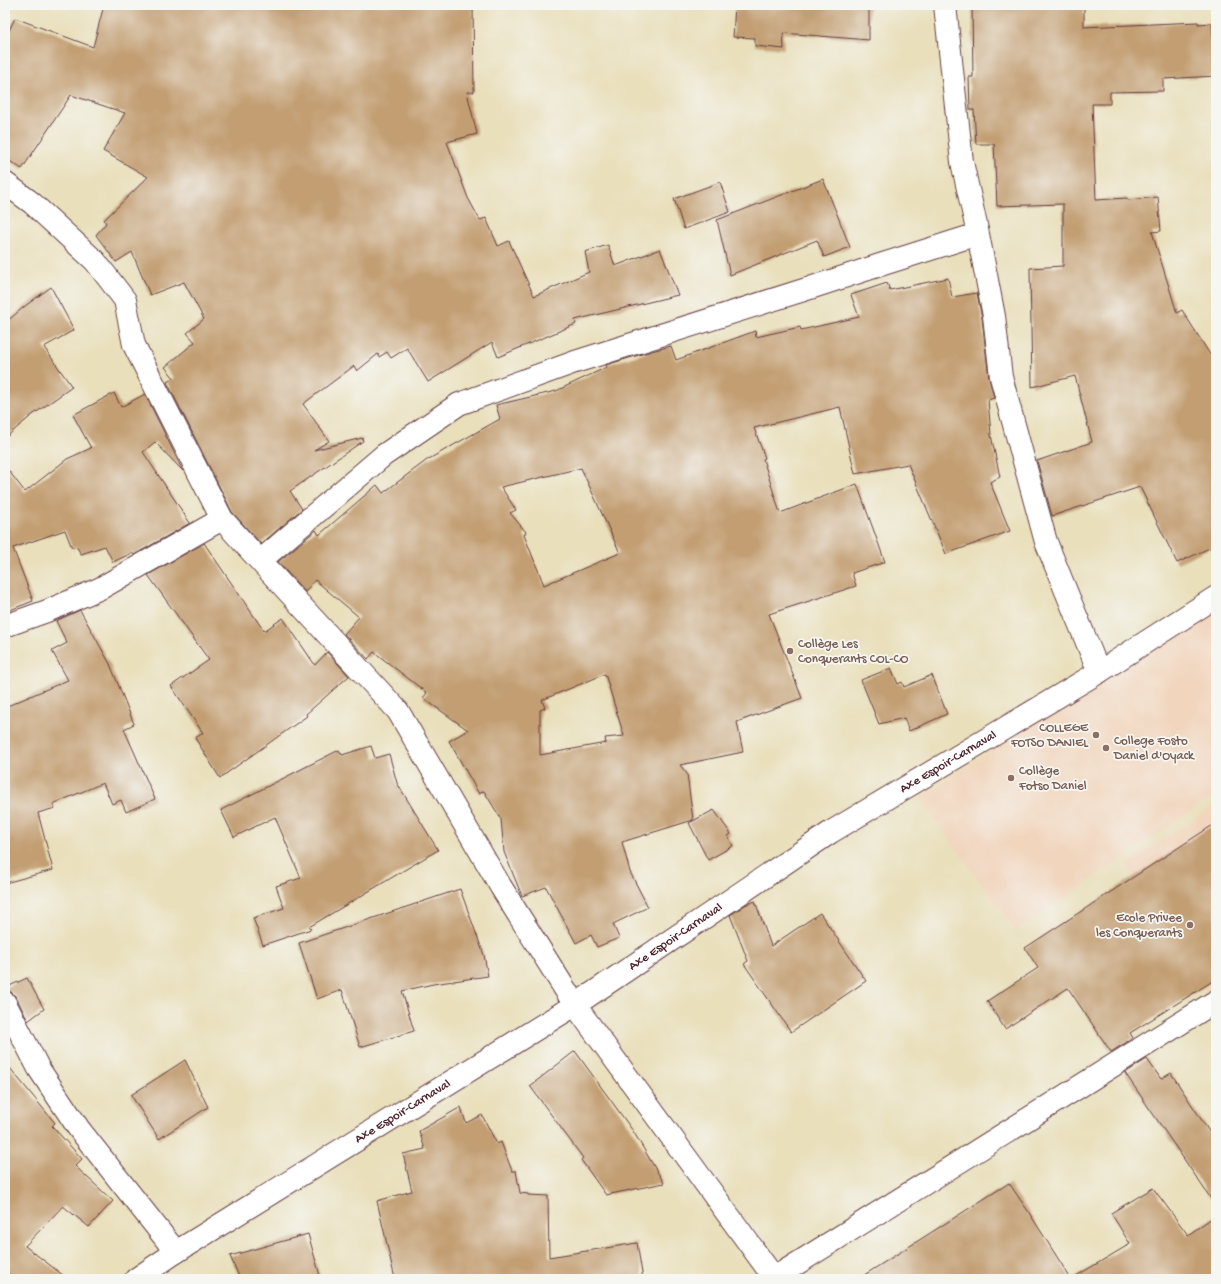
<svg xmlns="http://www.w3.org/2000/svg" width="1221" height="1284" font-family="'Gochi Hand',sans-serif">
	<rect width="100%" height="100%" fill="#f6f6f2"/>
	<filter id="ink" filterUnits="userSpaceOnUse"><feTurbulence type="fractalNoise" baseFrequency=".025" numOctaves="2"/><feDisplacementMap in="SourceGraphic" scale="8" xChannelSelector="R" yChannelSelector="G"/><feConvolveMatrix kernelMatrix="1 2 1 2 8 2 1 2 1" color-interpolation-filters="sRGB"/></filter>
	<filter id="wash" filterUnits="userSpaceOnUse"><feTurbulence type="fractalNoise" baseFrequency=".012" numOctaves="4" result="noise"/><feDisplacementMap in="SourceGraphic" scale="16" xChannelSelector="R" yChannelSelector="G"/><feGaussianBlur stdDeviation="0.9" result="paint"/><feColorMatrix in="noise" values="0 0 0 0 0 0 0 0 0 0 0 0 0 0 0 0 0 1.4 0 .05"/><feComposite in="paint" operator="in"/></filter>
	<g filter="url(#wash)">
		<rect width="100%" height="100%" fill="#e9dfbb"/>
		<path fill="#f1d5bd" d="M1216,608V794L1016,931L920,798L1068,701Z
			M1216,804V985L1205,992L1126,865Z"/>
		<g id="blocks">
			<path fill="#c29e72" fill-rule="evenodd" d="M104,5H296L344,6V5H473L474,92H467L477,134L447,142L468,198L480,220L486,218L498,246L509,241L534,296L589,272L585,252L608,245L615,266L660,249L678,295L575,320L576,324L498,357L492,342L428,382L407,348L391,358L387,352L379,357L378,354L357,371L354,366L303,404L329,441L314,450L362,438L363,441L290,491L302,509L261,544L232,512L167,382L174,378L165,367L195,342L187,333L204,319L184,282L150,295L132,252L116,262L96,235L106,223L104,220L148,177L103,151L125,113L71,95L22,169L5,158V39L15,18L93,47Z
				M735,5H869V40L783,33L784,49L755,46V38L733,37Z
				M972,5H1084V27L1198,22V24L1212,23L1216,76L1163,79V91L1110,92V104H1092L1096,200L1127,198L1128,200L1158,197L1161,231L1152,232L1177,313L1182,310L1216,364V545L1177,563L1140,487L1052,516L1037,461L1092,442L1075,376L1032,387L1030,268L1063,266V204L997,206L994,144H976L974,110H970L969,77H973Z
				M823,179L850,247L824,257L817,240L730,275L717,220Z
				M720,182L730,212L684,229L674,199Z
				M948,278L952,297L977,293L982,318L989,378L994,398L988,400L991,435L1000,477L990,482L1010,531L946,554L908,464L855,474L840,407L754,428L765,458L763,459L780,513L857,484L885,562L852,573L856,586L769,614L802,698L737,722L743,752L680,765L687,774L693,820L622,842L630,872L648,907L613,924L619,938L597,947L591,935L576,943L546,887L522,896L504,852L501,819L484,791L479,794L449,741L468,730L423,698L427,693L374,652L368,659L344,634L359,617L315,580L305,592L278,562L316,530L319,535L377,485L383,493L427,460L500,419L496,405L556,391L607,367L606,365L652,351L671,346L676,360L755,331L756,337L800,327L801,330L859,317L851,295L887,283L890,290ZM581,468L620,553L544,585L524,535L526,532L510,513L516,510L501,487ZM605,674L624,736L605,738L606,743L540,755V710L545,708L542,700Z
				M51,287L74,330L44,347L72,387L31,416L5,438V323L25,306Z
				M114,393L121,407L145,394L183,471L155,442L143,452L190,523L134,555L132,553L113,562L105,546L81,554L76,546L72,548L65,530L13,548L33,601L5,612V466L25,492L67,459L91,448L73,415Z
				M204,543L264,631L283,618L315,665L327,652L349,676L306,714L307,716L220,778L195,738L203,733L171,686L209,660L148,575Z
				M80,610L110,664L134,724L124,729L155,799L126,812L121,800L112,804L103,783L53,804L55,808L38,813L53,870L5,883V707L68,680L52,651L67,643L56,621Z
				M891,668L898,684L902,682L904,687L932,675L947,714L909,731L904,718L879,724L861,680Z
				M371,746L375,758L389,754L397,783L438,850L309,927L311,929L263,945L253,918L284,908L276,886L301,878L275,817L234,837L221,810L339,750L342,755Z
				M714,810L731,834L728,836L733,846L708,860L689,823Z
				M1216,823V979L1130,1033L1133,1038L1111,1052L1068,988L1005,1029L987,1001L1038,968L1025,948Z
				M460,889L484,955L488,976L433,984L402,991L414,1031L360,1047L342,990L317,999L299,943Z
				M755,901L771,946L820,913L866,981L791,1032L744,964L748,961L730,915L745,905Z
				M27,978L44,1009L28,1021L16,997L11,992L5,991V988Z
				M575,1051L633,1131L664,1183L606,1195L581,1160L583,1158L530,1086Z
				M1147,1059L1161,1079L1171,1073L1216,1142V1206L1125,1073Z
				M185,1060L208,1107L159,1139L131,1095Z
				M5,1062L55,1123L52,1126L82,1159L75,1166L113,1201L89,1227L63,1206L25,1246L68,1279H16L5,1272Z
				M461,1107L466,1123L482,1115L497,1144L501,1142L512,1171H516L520,1193L528,1194V1195L548,1196L549,1257L637,1243L643,1279H395L377,1201L412,1191L403,1154L425,1149L419,1131Z
				M1009,1183L1028,1211L1071,1279H858Z
				M1153,1188L1188,1235L1216,1215V1279H1071L1130,1244L1111,1213Z
				M308,1234L321,1279H240L230,1256Z"/>
		</g>
	</g>
	<g filter="url(#ink)">
		<use href="#blocks" fill-opacity="0" stroke="#623c41" stroke-width="1"/>
		<g fill="none" stroke-linecap="round" stroke-linejoin="round">
			<g stroke="#623c41" stroke-width="24">
				<path id="minor" d="M5,183L32,203L95,261L125,300L134,345L222,519L260,561L398,711L501,887L575,1005L775,1279
					M978,234L994,316L1001,377L1046,542L1099,672
					M260,561L384,455L459,404L575,362L810,288L880,265L978,234L962,162L945,5
					M5,626L47,611L101,588L222,519
					M5,1003L39,1069L79,1129L176,1252
					M774,1278L1216,1001"/>
			</g>
			<g stroke="#623c41" stroke-width="24">
				<g id="tertiary">
					<path id="s1" d="M136,1279L176,1252L575,1005L831,832L1099,672L1216,597"/>
				</g>
			</g>
			<use href="#minor" stroke="#fff" stroke-width="22"/>
			<use href="#tertiary" stroke="#fff" stroke-width="22"/>
		</g>
	</g>
	<g fill="#8d6e63" stroke="#f6f6f2" stroke-width="1.5">
		<circle cx="790" cy="651" r="4"/>
		<circle cx="1096" cy="735" r="4"/>
		<circle cx="1106" cy="748" r="4"/>
		<circle cx="1011" cy="778" r="4"/>
		<circle cx="1190" cy="925" r="4"/>
	</g>
	<g text-anchor="middle" dominant-baseline="central" stroke-width="3.5" stroke-linejoin="round" paint-order="stroke">
		<g font-size="13" fill="#785e54" stroke="#f6f6f2" text-anchor="start">
			<text x="798" y="644">Collège Les<tspan x="798" dy="15">Conquerants COL-CO</tspan></text>
			<text x="1088" y="728" text-anchor="end">COLLEGE<tspan x="1088" dy="15">FOTSO DANIEL</tspan></text>
			<text x="1114" y="741">College Fosto<tspan x="1114" dy="15">Daniel d'Oyack</tspan></text>
			<text x="1019" y="771">Collège<tspan x="1019" dy="15">Fotso Daniel</tspan></text>
			<text x="1182" y="918" text-anchor="end">Ecole Privee<tspan x="1182" dy="15">les Conquerants</tspan></text>
		</g>
		<g font-size="13" fill="#4a1f2b" stroke="#f6f6f2">
			<text stroke="none"><textPath href="#s1" startOffset="963">Axe Espoir-Carnaval</textPath></text>
			<text stroke="none"><textPath href="#s1" startOffset="639">Axe Espoir-Carnaval</textPath></text>
			<text stroke="none"><textPath href="#s1" startOffset="315">Axe Espoir-Carnaval</textPath></text>
		</g>
	</g>
	<rect width="1221" height="1284" fill="none" stroke="#f6f6f2" stroke-width="20"/>
</svg>
